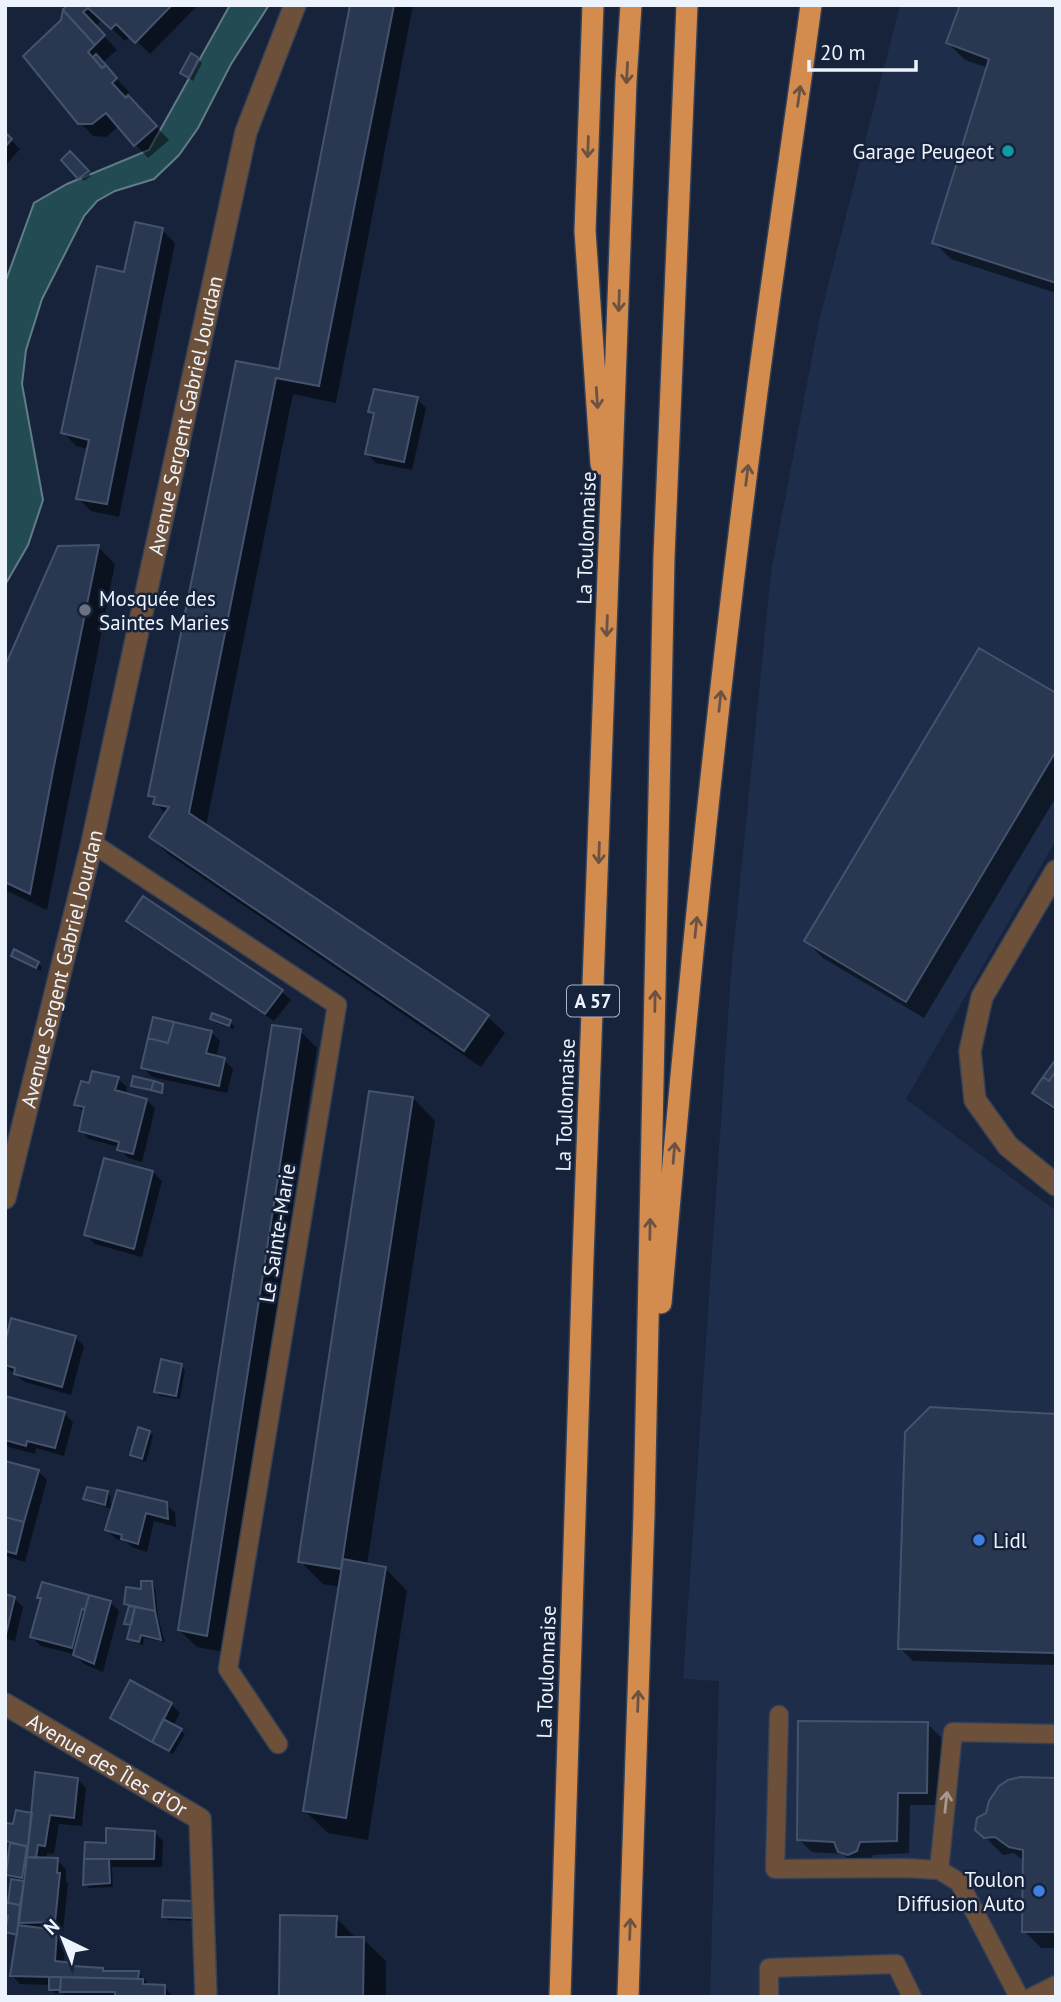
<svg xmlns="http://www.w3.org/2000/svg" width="1061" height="2002" font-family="'PT Sans',sans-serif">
	<rect width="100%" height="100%" fill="#16233a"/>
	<path fill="#1d2d4a" d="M900,5H1056V840L906,1099L1056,1211V1997H710L719,1681L683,1679L731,973L771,572L819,321Z"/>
	<path fill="#234b53" stroke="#607d86" stroke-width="2" d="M230,5H269L231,64L198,128L179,155L154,179L115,191L97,201L84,216L42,299L26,350L22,384L43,500L28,545L5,585V283L34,203L67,184L149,150Z"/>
	<path fill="#0007" d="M69,5H198L150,54L131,36L125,41L102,20L95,26L117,50L102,63L129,92L123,97L141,111L169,140L148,158L119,126L106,137L93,136L80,122L62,21Z
		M351,5H413L336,403L293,394L206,826L488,1017L505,1033L481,1067L168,854L151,837L166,815L150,795L237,363L280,371Z
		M1056,5V293L951,259L934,242L988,68L965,60L948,43Z
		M198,59L202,63L193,81L183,73Z
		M5,134L20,149L5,166Z
		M70,153L91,176L84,181L63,160Z
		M162,230L175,243L119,517L91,511L78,498L88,449L76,446L63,432L125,274L130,245Z
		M417,399L426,408L412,470L376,463L367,454L375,417L370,412Z
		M98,547L115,564L47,910L5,890V670Z
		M1056,695V797L924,1018L823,958L806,941Z
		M143,898L282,992L291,1000L274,1021L137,930L128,921Z
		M13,956L38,963L42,967L41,971Z
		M212,1019L230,1022L234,1026L233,1029L216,1023Z
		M273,1027L300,1031L317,1048L224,1652L197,1647L179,1630Z
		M211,1032L220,1041L216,1057L224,1060L233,1069L227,1093L152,1077L143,1068Z
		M1056,1062V1112L1034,1093Z
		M118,1079L127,1087L125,1095L147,1100L155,1109L142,1162L128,1158L119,1147L89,1139L80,1130L85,1113L76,1105L90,1085Z
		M413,1098L435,1121L367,1565L385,1568L407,1591L368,1840L328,1833L305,1811L340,1587L323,1584L300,1561Z
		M153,1172L162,1181L142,1257L95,1244L86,1235Z
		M75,1337L84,1346L71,1395L25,1382L5,1366V1350Z
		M181,1366L185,1370L180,1399L160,1396L156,1392Z
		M5,1398L64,1413L73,1422L64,1456L36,1448L35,1454L5,1446Z
		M1056,1416V1665L913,1661L900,1648Z
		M149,1432L153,1436L146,1462L136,1459L132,1455Z
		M5,1463L38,1471L47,1480L25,1562L5,1556Z
		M107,1493L111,1497L110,1504H166L175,1513L176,1527L154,1521L147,1552L132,1547L126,1542L116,1539L107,1530L112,1509L89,1502L85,1498Z
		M151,1583L155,1587L158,1617L165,1642L144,1638L143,1645L133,1642L129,1638L130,1627L126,1623L130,1608L126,1604Z
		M5,1596L14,1598L23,1607L15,1641L5,1639Z
		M39,1598L110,1602L119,1611L103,1672L84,1664L74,1654L41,1646L32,1637L42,1600Z
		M171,1704L180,1713L173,1726L185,1734L173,1754L121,1726L112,1718Z
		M927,1724L941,1737L940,1805H910L909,1853L873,1855L870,1864L854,1865L843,1854L812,1852L798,1839Z
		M77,1779L86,1788L82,1826L59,1824L54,1854L47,1853L46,1860H57L66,1869V1881L68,1883L63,1931H56L65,1940L64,1964L72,1965L76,1968L103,1970L105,1973H138L147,1982V1985L165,1987L173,1997H67L64,1994L55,1993L51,1989V1985L20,1984L12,1975L18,1937L6,1931L9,1918L5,1917V1904L9,1905L13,1879L7,1875L12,1845L5,1842V1828L15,1826L32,1815Z
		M1056,1779V1948H1041L1024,1931L1025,1862L1014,1853L1003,1855L977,1829Z
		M154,1832L163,1841L162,1867H112L113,1887L89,1888L85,1884L107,1845Z
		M191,1903L195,1907V1921L168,1920L164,1916Z
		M336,1918L357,1939H363L386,1961V1997H281Z"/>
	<path fill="#293750" stroke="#44536d" stroke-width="2" d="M67,5H172L135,43L116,24L111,29L88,8L83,12L105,35L95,45L63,10Z
		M350,5H394L319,386L276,378L189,813L489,1015L464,1051L149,837L169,807L153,804L155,797L148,796L236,361L279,369Z
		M960,5H1056V283L932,243L989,59L946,43Z
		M63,10L95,45L88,52L102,68L106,65L117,78L112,83L126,98L128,95L157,126L134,146L106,113L92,124H78L23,56L61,20Z
		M191,53L199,58L189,78L180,73Z
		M96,54L106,65L102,68L93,57Z
		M5,132L12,139L5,147Z
		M70,151L89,171L78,179L61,160Z
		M135,222L163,228L107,504L76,499L89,440L61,433L97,266L124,272Z
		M374,389L418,397L404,462L365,454L374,413L368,412Z
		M99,545L53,771L30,894L5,882V666L58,546Z
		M979,648L1056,693V751L906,1002L804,941Z
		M143,896L283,990L265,1014L126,921Z
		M14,949L39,962L36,968L11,956Z
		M212,1013L231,1020L229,1026L210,1019Z
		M153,1017L174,1022L168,1043L148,1038Z
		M174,1022L212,1031L206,1053L225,1058L219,1086L141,1068L148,1038L168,1043Z
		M272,1025L301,1029L207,1636L178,1630Z
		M1056,1059V1071L1049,1081L1043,1077Z
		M92,1071L119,1077L115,1090L147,1099L133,1154L117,1150L119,1142L79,1131L84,1107L74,1105L81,1081L89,1083Z
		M1056,1071V1109L1032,1093L1043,1077L1049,1081Z
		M133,1076L154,1081L151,1090L131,1086Z
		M154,1081L163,1084L162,1093L151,1090Z
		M369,1091L413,1097L341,1569L298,1562Z
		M104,1158L153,1171L134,1249L84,1235Z
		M11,1318L76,1336L62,1387L14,1374L15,1368L5,1365V1343Z
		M161,1359L182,1364L176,1396L154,1392Z
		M5,1396L65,1412L55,1448L27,1441L26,1446L5,1440Z
		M930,1407L1056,1414V1653L898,1649L905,1432Z
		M138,1427L150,1431L142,1459L130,1455Z
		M5,1461L39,1470L24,1522L5,1517Z
		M87,1487L108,1491L105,1505L83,1499Z
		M117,1490L167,1502L168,1519L146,1513L138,1544L121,1539L122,1535L105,1530Z
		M5,1517L24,1522L16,1554L5,1551Z
		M343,1559L386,1567L346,1818L303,1811Z
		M141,1581H152L155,1611L124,1604L126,1587L141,1589Z
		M42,1582L89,1595L85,1610L82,1609L72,1648L30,1637L41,1598H37Z
		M5,1594L15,1597L6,1634L5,1633Z
		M89,1595L111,1601L94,1664L73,1655Z
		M129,1606L135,1607L131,1625L124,1624Z
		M135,1607L155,1611L161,1640L141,1635L139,1642L127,1639Z
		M130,1680L172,1703L152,1742L110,1718Z
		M163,1719L182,1729L169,1751L152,1742Z
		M798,1721L928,1722L927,1793H898L897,1841L860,1842L857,1851L848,1855L838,1852L834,1842L797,1840Z
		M35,1772L78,1778L74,1818L50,1815L45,1846L38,1845L36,1858L27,1857Z
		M1020,1777L1056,1778V1932H1022L1023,1850L1009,1847L995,1837L984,1838L975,1830L977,1818L986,1813L989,1801L999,1786L1008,1780Z
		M16,1810L32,1813L28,1847L5,1841V1823L13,1824Z
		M106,1828L155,1831L154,1859H84L85,1842L106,1843Z
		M10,1843L27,1846L22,1878L6,1875Z
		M27,1857L58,1858L57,1873H60L55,1922L19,1923Z
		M84,1859H109L110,1883L83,1885Z
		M11,1879L24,1881L20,1905L8,1903Z
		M163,1900L192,1901V1918L162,1917Z
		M5,1902L20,1905L17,1935L5,1932L8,1916L5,1915Z
		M280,1915L337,1916L336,1937H364L363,1997H279Z
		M18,1925L57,1930L55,1961L73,1963V1966L103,1968V1971H139L138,1979L10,1976Z
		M49,1977H61L60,1990H49Z
		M61,1977L143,1979V1984L165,1985V1997H115V1992H60Z"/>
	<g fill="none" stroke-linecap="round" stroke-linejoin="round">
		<g stroke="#344055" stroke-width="21">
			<path id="service" d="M92,843L337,1005L228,1669L278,1744
				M779,1715L775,1869L905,1868L939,1870L959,1882L1019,1997
				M939,1870L953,1732L1056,1734
				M769,1997V1968L896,1964L912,1997
				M1032,1997L1056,1985"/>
		</g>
		<g stroke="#344055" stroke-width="24">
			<g id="minor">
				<path d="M1056,871L982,997L970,1051L975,1100L1008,1146L1056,1185"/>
				<path id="s1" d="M5,1198L92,843L246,132L295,5"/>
				<path id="s2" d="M5,1704L200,1819L206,1997"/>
			</g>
		</g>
		<g stroke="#344055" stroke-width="24">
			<path id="motorway" d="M593,5L585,231L601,464
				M661,1303C686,1004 716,706 755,408C772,274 793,140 811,5
				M560,1997L583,1258L626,81L631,5
				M628,1997L644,1514L664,557L687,5"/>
		</g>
		<use href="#service" stroke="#6d5039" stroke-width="18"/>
		<use href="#minor" stroke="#6d5039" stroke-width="21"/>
		<use href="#motorway" stroke="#d48c4e" stroke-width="21"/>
	</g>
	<defs><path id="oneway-shaft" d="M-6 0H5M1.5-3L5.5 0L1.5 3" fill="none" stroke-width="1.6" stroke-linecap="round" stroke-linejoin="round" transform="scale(1.75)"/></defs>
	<g stroke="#6b5243">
		<use href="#oneway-shaft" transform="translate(627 73) rotate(93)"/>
		<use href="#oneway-shaft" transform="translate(799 96) rotate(-82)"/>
		<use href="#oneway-shaft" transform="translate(588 147) rotate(92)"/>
		<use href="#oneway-shaft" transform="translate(619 301) rotate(92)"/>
		<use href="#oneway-shaft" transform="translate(597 398) rotate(86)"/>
		<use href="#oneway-shaft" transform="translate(747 475) rotate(-83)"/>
		<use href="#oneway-shaft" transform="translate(607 626) rotate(92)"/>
		<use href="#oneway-shaft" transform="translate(720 701) rotate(-84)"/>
		<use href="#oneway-shaft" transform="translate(599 853) rotate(92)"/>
		<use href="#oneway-shaft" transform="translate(696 927) rotate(-84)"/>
		<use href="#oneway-shaft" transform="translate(655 1001) rotate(-89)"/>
		<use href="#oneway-shaft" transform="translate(674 1153) rotate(-85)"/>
		<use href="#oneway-shaft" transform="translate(650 1229) rotate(-89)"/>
		<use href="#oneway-shaft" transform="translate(638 1701) rotate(-88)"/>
		<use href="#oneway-shaft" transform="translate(630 1929) rotate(-88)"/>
	</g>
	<use stroke="#a79991" href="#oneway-shaft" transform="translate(946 1802) rotate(-84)"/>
	<circle fill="#0f9aa8" stroke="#16233a" stroke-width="2.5" cx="1008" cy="151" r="7"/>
	<circle fill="#6b7280" stroke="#16233a" stroke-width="2.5" cx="85" cy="610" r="7"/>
	<g fill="#3f7fe0" stroke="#16233a" stroke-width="2.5">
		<circle cx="979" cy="1540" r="7"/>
		<circle cx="1039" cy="1891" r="7"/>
	</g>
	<g text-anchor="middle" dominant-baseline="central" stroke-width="5" stroke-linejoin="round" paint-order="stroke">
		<rect fill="#16233a" stroke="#acb5c2" stroke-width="2" x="567" y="985.5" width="52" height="31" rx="5"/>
		<g font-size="19" font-weight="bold" fill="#edf3fd">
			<text x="593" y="1001">A 57</text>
		</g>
		<g font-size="21" fill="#edf3fd" stroke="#16233a" text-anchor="end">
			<text x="994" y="151">Garage Peugeot</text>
			<text x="99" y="598" text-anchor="start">Mosquée des<tspan x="99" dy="24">Saintes Maries</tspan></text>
			<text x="993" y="1540" text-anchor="start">Lidl</text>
			<text x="1025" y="1879">Toulon<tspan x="1025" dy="24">Diffusion Auto</tspan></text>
		</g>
		<g font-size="21" fill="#edf3fd" stroke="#16233a">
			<text stroke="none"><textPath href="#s1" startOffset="803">Avenue Sergent Gabriel Jourdan</textPath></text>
			<text transform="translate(586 538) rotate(-88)">La Toulonnaise</text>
			<text stroke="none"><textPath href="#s1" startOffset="236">Avenue Sergent Gabriel Jourdan</textPath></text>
			<text transform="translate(565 1105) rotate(-88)">La Toulonnaise</text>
			<text transform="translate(277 1233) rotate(-81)">Le Sainte-Marie</text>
			<text transform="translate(546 1672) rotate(-88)">La Toulonnaise</text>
			<text stroke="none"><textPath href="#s2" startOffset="119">Avenue des Îles d'Or</textPath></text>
		</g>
	</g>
	<rect width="1061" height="2002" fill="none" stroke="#edf3fd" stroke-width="14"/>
	<g transform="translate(63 1939) rotate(317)" stroke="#16233a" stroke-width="5" paint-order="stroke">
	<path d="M0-5L12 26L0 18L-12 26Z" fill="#edf3fd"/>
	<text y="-10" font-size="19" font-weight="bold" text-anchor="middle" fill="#edf3fd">N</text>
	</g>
	<path d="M809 60v10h107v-10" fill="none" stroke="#edf3fd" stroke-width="3.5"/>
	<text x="820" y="60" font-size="21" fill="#edf3fd" stroke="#16233a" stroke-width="5" paint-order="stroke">20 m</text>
</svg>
